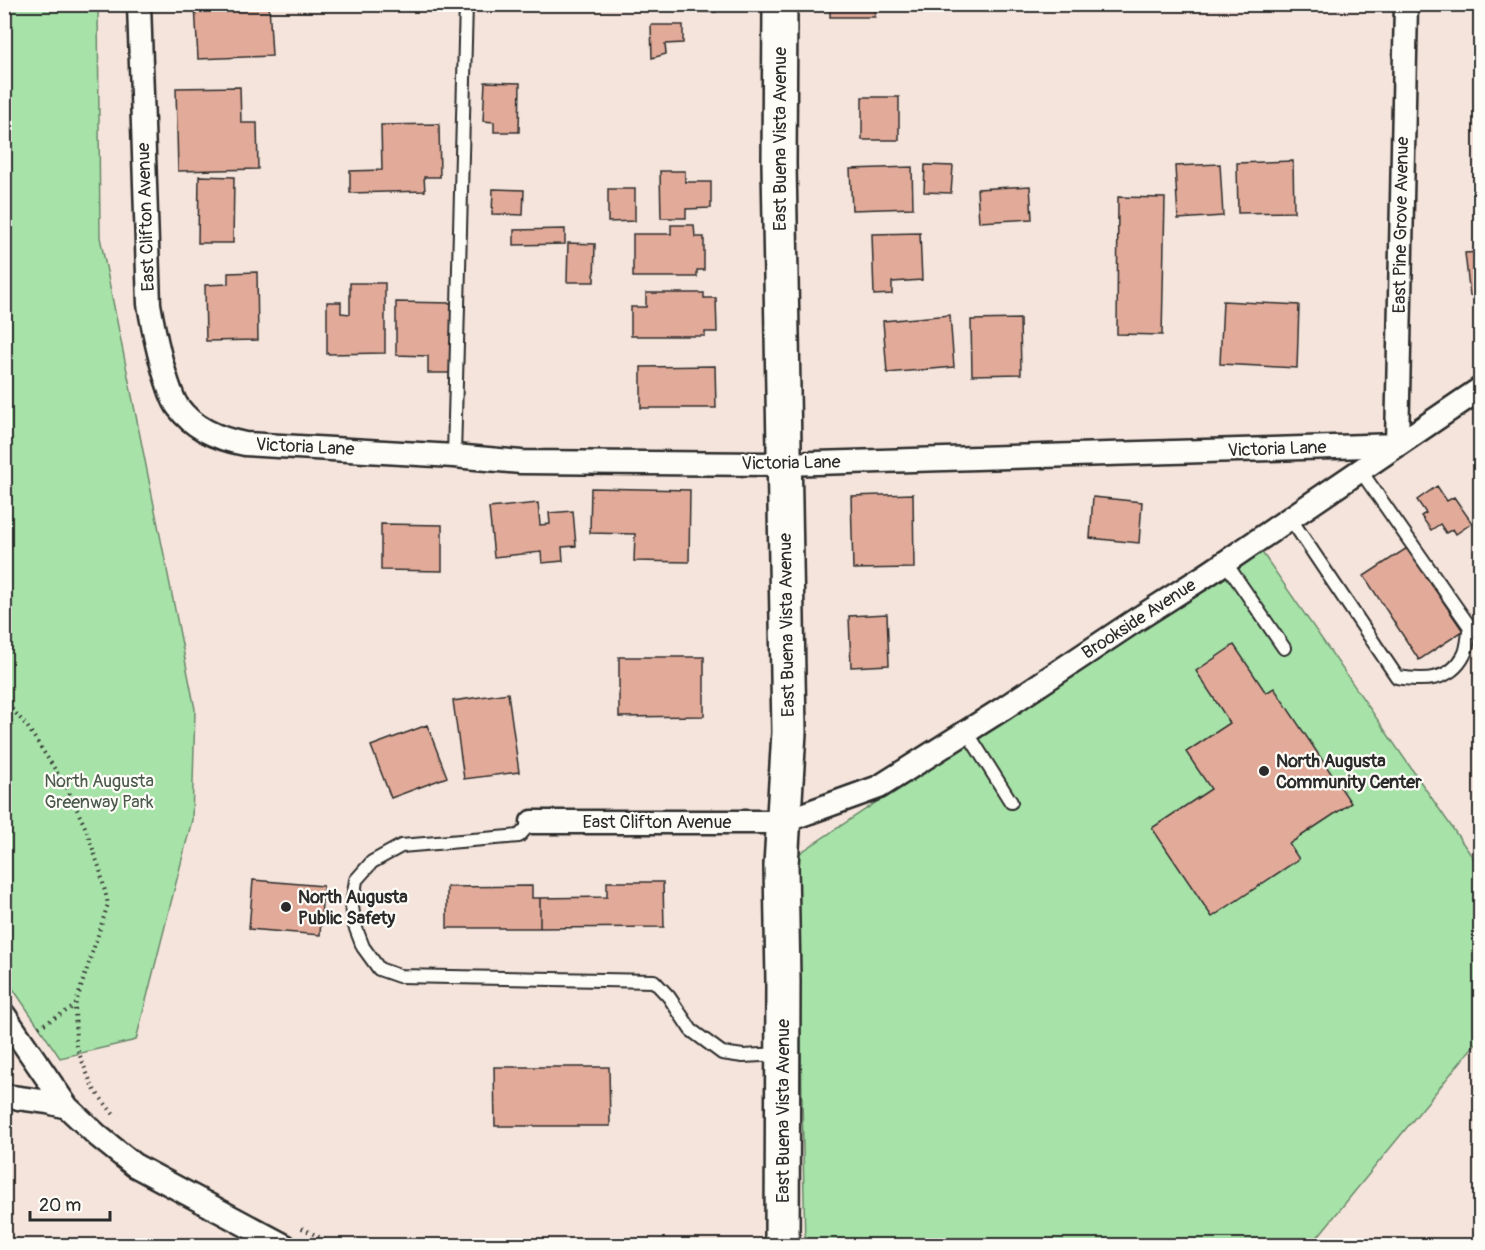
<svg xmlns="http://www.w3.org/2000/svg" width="1485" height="1250" font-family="Pangolin,sans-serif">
	<rect width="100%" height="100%" fill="#f5e4db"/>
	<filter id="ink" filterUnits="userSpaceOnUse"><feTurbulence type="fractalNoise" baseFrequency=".0167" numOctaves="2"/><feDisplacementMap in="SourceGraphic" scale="12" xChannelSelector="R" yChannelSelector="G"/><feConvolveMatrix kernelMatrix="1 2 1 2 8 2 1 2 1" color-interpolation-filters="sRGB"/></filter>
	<g filter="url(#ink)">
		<path fill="#a7e3a9" stroke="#69876a" stroke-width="1.5" d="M4,5H98L100,237L195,709L192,820L136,1040L60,1058L5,977Z
			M1259,548L1480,868V1038L1311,1245H805L797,855Z"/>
		<path fill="#e2ab99" stroke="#2b2b2b" stroke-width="1.5" d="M269,4L272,56L198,59L195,5Z
			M402,4H456V5L402,7Z
			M677,4H716V12L677,11Z
			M830,4H875V17H830Z
			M651,25H683V43L665,44L666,54L652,58Z
			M485,82L520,83L519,132H494V122L483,121Z
			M240,87L241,123H257L258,169L178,171L176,88Z
			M862,97H899V140H862Z
			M439,124L440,177H424L425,191L350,193V171L382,170L381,125Z
			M1293,161L1294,212L1238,213L1237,163Z
			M1220,164L1223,216L1178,219L1175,166Z
			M925,165L953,166L951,193L924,192Z
			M912,167L913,208L852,210L850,169Z
			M660,171H685V182H711V208L686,209V218H661Z
			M199,176L234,177L233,243H198Z
			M1030,186L1032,219L979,222L977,189Z
			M493,189L524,190L523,215L492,214Z
			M608,189H635V221L608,222Z
			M1118,197L1165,198L1162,335L1117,334Z
			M1477,222H1480V306H1476L1475,295L1470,296L1465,253L1480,252Z
			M671,225H694L695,237H704V270H697V277H633V234H671Z
			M565,229V244L514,245V230Z
			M920,233L922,280L892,282V294L874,295L872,234Z
			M568,243L595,244L594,282H567Z
			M257,272L258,340L206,341L205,285L228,284V273Z
			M350,283H385V353L327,354V302H341V313L350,314Z
			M646,293H704V298H716L717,332H705V336H631V307H646Z
			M1223,301L1299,305L1297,368L1220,364Z
			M396,302L452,303V373H428V356L396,355Z
			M950,315L954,367L887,373L883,321Z
			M1020,319L1021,374L972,375L971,320Z
			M715,366L716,408H641V367Z
			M1437,486L1447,501L1454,497L1472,523L1456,534L1453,529L1446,533L1440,524L1431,530L1421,516L1426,513L1417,500Z
			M591,488L690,490L689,562L634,561L635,534L590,533Z
			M913,494L914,568L853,569L851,496Z
			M1093,497L1142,502L1139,543L1090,538Z
			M538,503L540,525L550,524L549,513L573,511L576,546L562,547L563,561L542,563L541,552L494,557L489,508Z
			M381,524L442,525V571L381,570Z
			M1407,548L1463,631L1419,660L1364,576Z
			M887,614L889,665L851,667L849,616Z
			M1234,645L1266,693L1274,688L1351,803L1289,844L1299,859L1212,917L1152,828L1211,789L1186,752L1230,723L1196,671Z
			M619,657H704V716L619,717Z
			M508,693L519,772L464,779L453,701Z
			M427,725L447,777L391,798L371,746Z
			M253,880L323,886L320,935L249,929Z
			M607,882H663L664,927L540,928V898L607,897Z
			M532,886V898H540V928H447V887Z
			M494,1067H609L610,1126H495Z"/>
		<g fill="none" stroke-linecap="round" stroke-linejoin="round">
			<g stroke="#2b2b2b" stroke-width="16">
				<path id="lane" d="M454,456L466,4
					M1290,518L1397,677C1423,681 1450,682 1464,655C1468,648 1468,635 1470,627L1360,470
					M1225,562L1284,648
					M967,732L1011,802
					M532,822L519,836L401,846L372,862L356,880L352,907L355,926L363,947L379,969L399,976L654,981L669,997L691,1030L722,1053L743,1056L781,1054"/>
			</g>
			<g stroke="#2b2b2b" stroke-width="27">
				<path id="street" d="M139,4L149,304C154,333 160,362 170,390C172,395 174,402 178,407C194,429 219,439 245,444L454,456L521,462L784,464L1397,445L1406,4
					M532,822H782L879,787L1004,708L1136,620L1208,574L1480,389
					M4,1015L67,1107L98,1136L134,1165L285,1246
					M4,1096L48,1102L67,1107"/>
			</g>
			<g stroke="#2b2b2b" stroke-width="38">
				<path id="secondary" d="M780,4L779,164L789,732L781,865L783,981L782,1246"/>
			</g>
			<path stroke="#2b2b2b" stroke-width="4" stroke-dasharray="1.5 4.5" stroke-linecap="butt" d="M4,700L27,726L67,788L86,829L100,870L108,904L75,1006L76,1046L93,1088L114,1115
				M39,1027L75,1006
				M302,1228L336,1246"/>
			<use href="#lane" stroke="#fdfcf7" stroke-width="12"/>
			<use href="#street" stroke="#fdfcf7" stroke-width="22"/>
			<use href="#secondary" stroke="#fdfcf7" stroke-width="33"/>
		</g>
	</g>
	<g fill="#2b2b2b" stroke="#fdfcf7" stroke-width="2">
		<circle cx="1264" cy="771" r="6"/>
		<circle cx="286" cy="907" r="6"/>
	</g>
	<g text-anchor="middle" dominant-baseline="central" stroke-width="4.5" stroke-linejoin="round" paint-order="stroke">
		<g font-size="18" fill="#2b2b2b" stroke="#fdfcf7">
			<text transform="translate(780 139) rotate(-90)">East Buena Vista Avenue</text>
			<text transform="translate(146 217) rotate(-92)">East Clifton Avenue</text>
			<text transform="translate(1401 225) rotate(-89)">East Pine Grove Avenue</text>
			<text transform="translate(305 447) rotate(3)">Victoria Lane</text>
			<text transform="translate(1277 449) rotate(-2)">Victoria Lane</text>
			<text transform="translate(791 463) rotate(-1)">Victoria Lane</text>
			<text transform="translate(1139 619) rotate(-33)">Brookside Avenue</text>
			<text transform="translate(787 625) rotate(-91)">East Buena Vista Avenue</text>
			<text x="657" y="822">East Clifton Avenue</text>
			<text transform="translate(783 1111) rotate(-90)">East Buena Vista Avenue</text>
		</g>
		<g font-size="18" font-weight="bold" fill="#2b2b2b" stroke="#fdfcf7" text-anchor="start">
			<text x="1276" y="761">North Augusta<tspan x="1276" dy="21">Community Center</tspan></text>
			<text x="298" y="897">North Augusta<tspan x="298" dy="21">Public Safety</tspan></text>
		</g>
		<g font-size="18" fill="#4a594a" stroke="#fdfcf7">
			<text x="99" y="781">North Augusta<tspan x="99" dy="21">Greenway Park</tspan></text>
		</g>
	</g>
	<rect width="1485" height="1250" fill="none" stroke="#fdfcf7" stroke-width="24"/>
	<rect x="12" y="12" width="1461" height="1226" fill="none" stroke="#2b2b2b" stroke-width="2" filter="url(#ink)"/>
	<path d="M30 1211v9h80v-9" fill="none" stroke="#2b2b2b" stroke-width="3"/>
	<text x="39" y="1211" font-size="18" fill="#2b2b2b" stroke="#fdfcf7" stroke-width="4.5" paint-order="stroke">20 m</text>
</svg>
